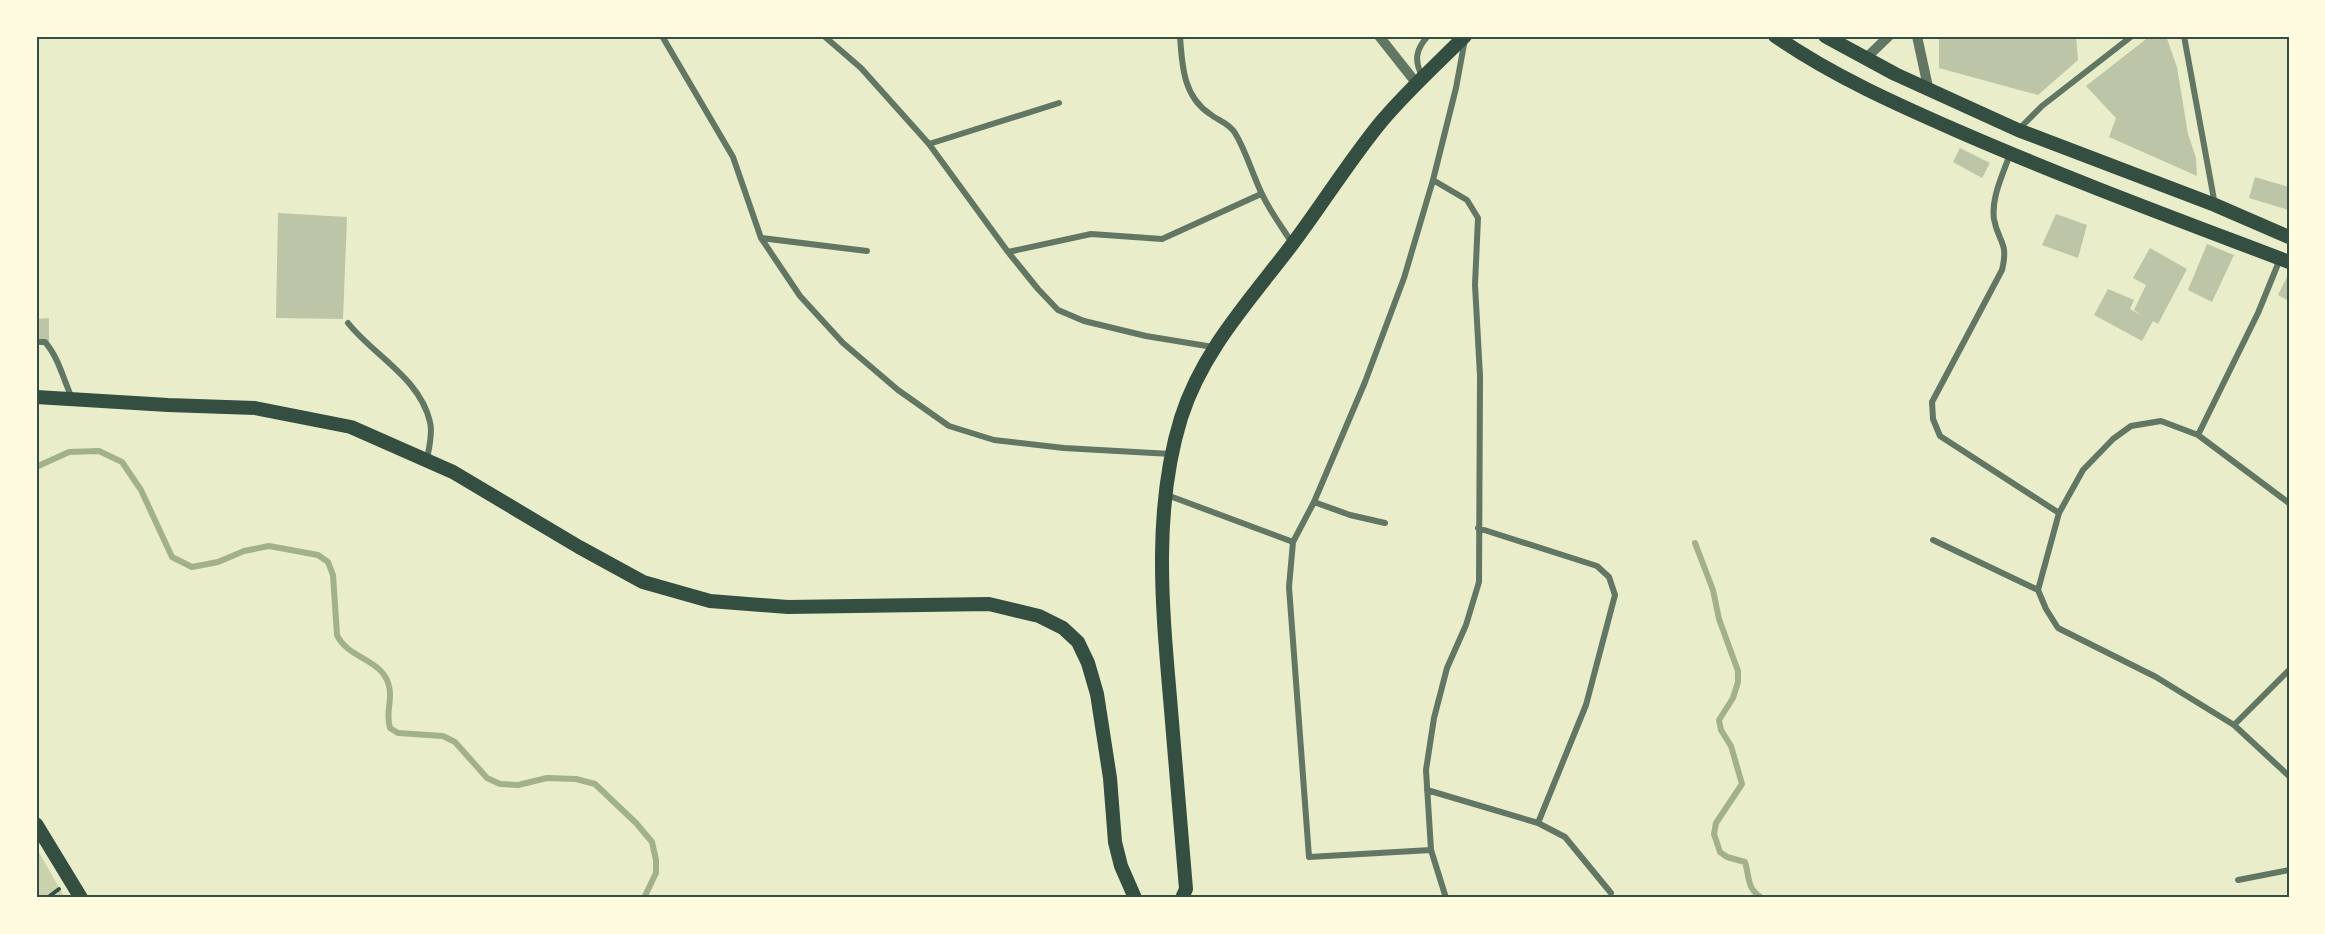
<svg xmlns="http://www.w3.org/2000/svg" width="2325" height="934" font-family="Lato,sans-serif">
	<rect width="100%" height="100%" fill="#e9edc9"/>
	<path fill="#cad2ad" d="M36,847L65,898H36Z"/>
	<g fill="none" stroke-linecap="round" stroke-linejoin="round">
		<path stroke="#a3b18a" stroke-width="6" d="M36,467L69,452L99,451L122,462L141,490L172,557L192,567L218,562L244,551L269,546L318,555L328,562L333,575L337,635C348,659 383,659 389,686C393,701 385,711 390,728L398,733L443,736L455,742L487,778L500,784L518,785L547,778L576,779L595,784L636,823L652,842L656,860V873L644,898
			M1695,543L1713,590L1719,619L1738,671V682L1733,698L1719,720L1721,730L1731,746L1742,784L1716,823L1714,834L1720,852L1727,857L1745,862C1750,878 1746,888 1762,898"/>
	</g>
	<path fill="#bcc5a7" d="M1939,36H2076L2078,60L2038,95L1939,68Z
		M2150,36H2166L2177,67L2188,134L2196,158L2197,176L2109,137L2116,118L2086,86Z
		M1960,148L1990,163L1982,178L1953,162Z
		M2255,177L2289,187V210L2249,198Z
		M278,213L347,217L343,319L276,318Z
		M2056,214L2087,225L2078,258L2042,245Z
		M2207,244L2234,255L2212,302L2188,290Z
		M2150,248L2187,269L2158,324L2153,321L2142,341L2094,315L2108,289L2134,300L2130,309L2142,316L2134,310L2146,285L2133,278Z
		M2287,277L2289,278V301L2278,295Z
		M49,318V342H36V319Z"/>
	<g fill="none" stroke-linecap="round" stroke-linejoin="round">
		<path stroke="#344e41" stroke-width="4" d="M36,895L38,898
			M47,898L59,889"/>
		<path stroke="#617663" stroke-width="6" d="M662,36L733,157L761,238L800,296L843,343L898,390L949,426L994,440L1064,448L1171,454
			M824,36L861,68L929,144L1008,252L1038,289L1058,310L1084,321L1146,336L1213,347
			M1180,36C1182,65 1183,96 1210,114C1219,121 1229,123 1235,133C1246,151 1252,173 1261,192C1269,210 1282,227 1292,243
			M2184,36L2215,205
			M1423,78C1414,61 1415,50 1428,36
			M2019,129L2042,106L2132,36
			M929,144L1059,103
			M2010,154C2003,174 1991,198 1994,219C1998,243 2009,241 2002,270L1932,402L1933,419L1940,436L2059,513
			M1433,180L1467,200L1478,218L1475,285L1480,376L1479,582L1466,625L1447,668L1434,718L1426,770L1431,850L1446,898
			M761,238L867,251
			M1008,252L1091,234L1162,239L1261,194
			M348,323C373,355 420,378 430,422C433,433 429,448 427,459
			M36,342H45C59,358 63,379 72,398
			M2198,435L2258,313L2280,259
			M1167,495L1293,542
			M1314,502L1350,515L1385,523
			M2289,503L2198,435L2161,421L2131,426L2113,439L2083,470L2059,513L2038,590L2046,609L2058,628L2156,677L2234,725L2289,776
			M1933,540L2038,590
			M2234,725L2289,670
			M1427,790L1538,823L1586,705L1615,595L1609,577L1597,566L1478,528
			M1538,823L1565,837L1611,893
			M1431,850L1309,857L1289,587L1293,542L1314,502L1365,382L1404,278L1433,180L1456,88L1465,39
			M2238,880L2289,870"/>
		<path stroke="#617663" stroke-width="10" d="M1379,36L1417,84
			M1917,36L1928,87
			M1865,59L1889,36"/>
		<path stroke="#344e41" stroke-width="14" d="M1775,36C1833,76 1896,104 1960,132C2068,179 2179,220 2289,262
			M1825,36L1895,74L2018,130L2215,205L2289,237
			M36,397L168,405L255,408L351,427L453,472L579,547L643,582L710,601L788,607L989,604L1039,616L1063,628L1078,642L1088,663L1097,694L1110,778L1115,842L1121,866L1135,898
			M36,824L81,898
			M1182,898L1186,889C1181,825 1175,762 1170,698C1162,605 1153,509 1181,418C1202,351 1250,300 1291,246C1322,205 1349,161 1381,122C1407,91 1437,64 1465,36"/>
	</g>
	<rect width="2325" height="934" fill="none" stroke="#fefae0" stroke-width="75"/>
	<rect x="38" y="38" width="2250" height="858" fill="none" stroke="#344e41" stroke-width="2"/>
</svg>
